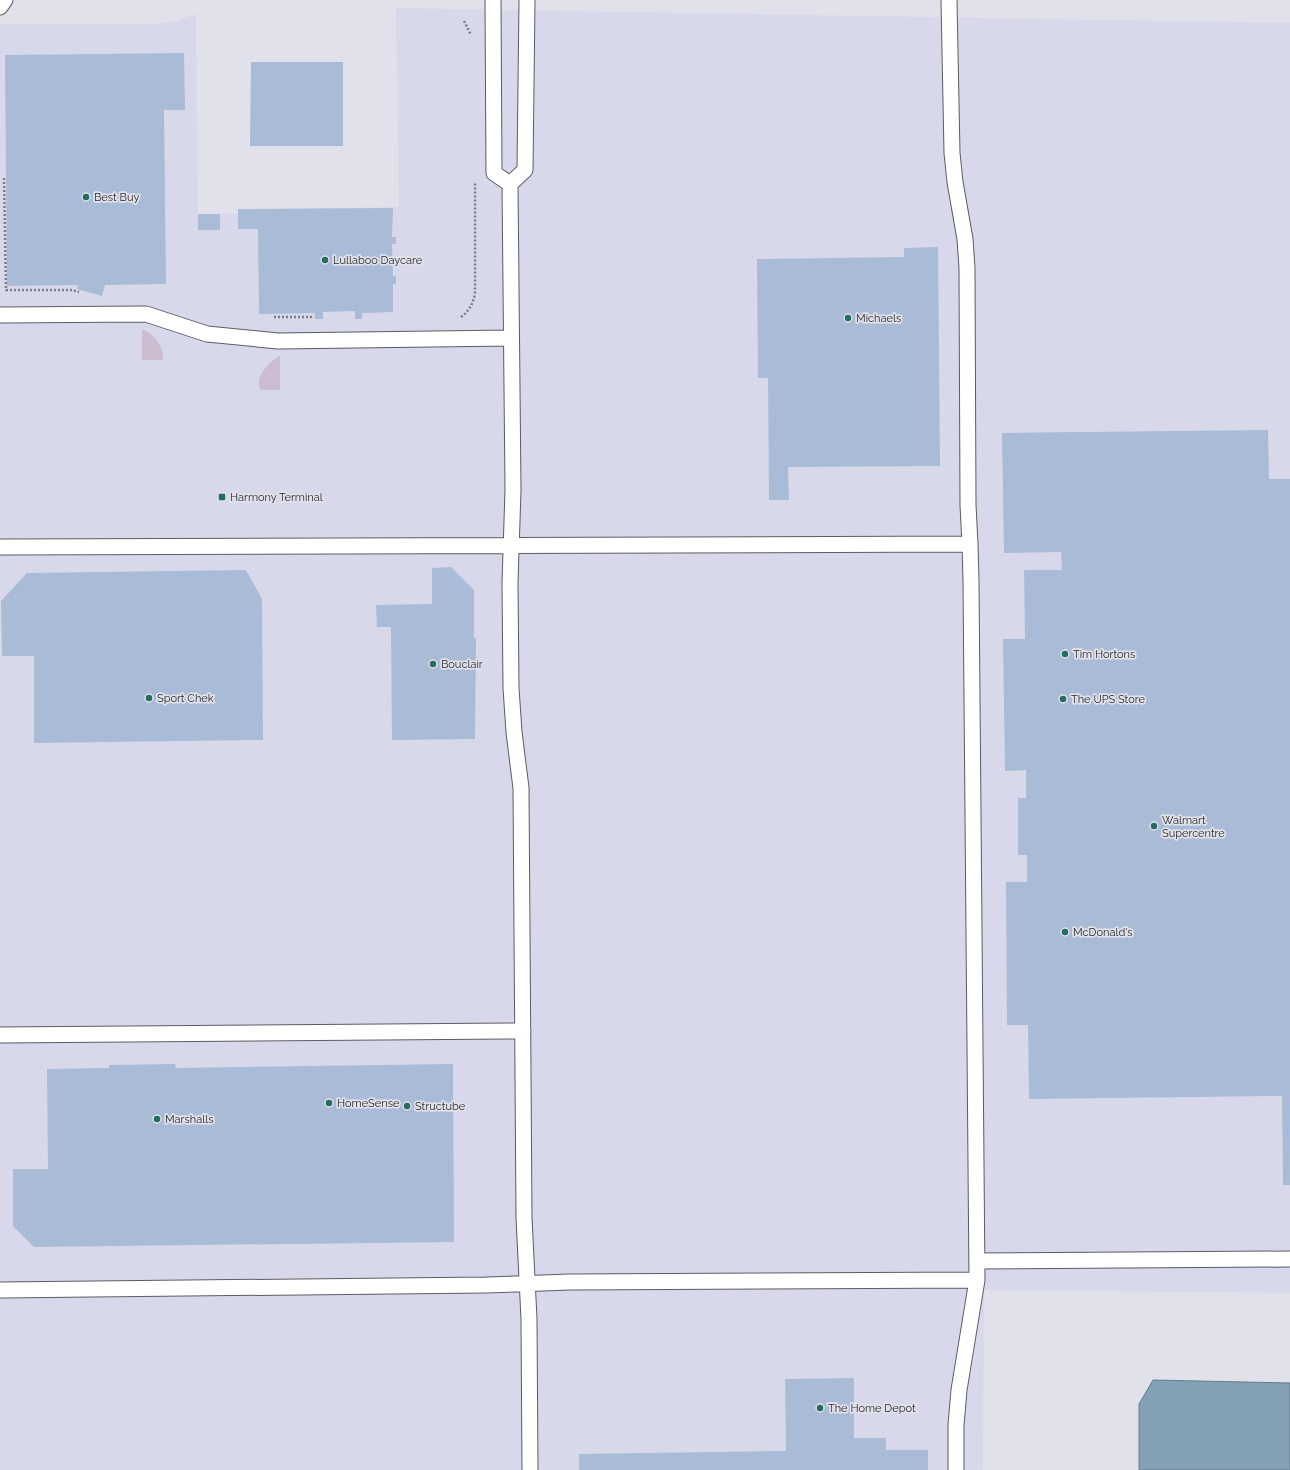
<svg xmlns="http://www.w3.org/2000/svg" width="1290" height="1470" font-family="Raleway,sans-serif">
	<rect width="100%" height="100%" fill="#e0e1ea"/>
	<path fill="#d7d9ea" d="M396,8L1290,23V1293L984,1290L983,1470H0V24H154L173,22L196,14L198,214H238V209L399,207Z"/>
	<path fill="#ccbccf" d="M142,329C154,334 163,345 163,358L162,360H142Z
		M280,356V390H261C253,379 270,360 280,356Z"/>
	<path fill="#83a0b5" stroke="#687d8c" d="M1153,1380L1290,1383V1470H1139V1404Z"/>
	<path fill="#a9bbd7" d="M184,53L185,110H164L166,284L105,285L102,296L77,289L78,285L7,286L5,55Z
		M251,62H343V146H250Z
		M393,208L392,237H396V244H392L393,276H396V284H393V312L362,313V319H355V311L323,312V319H315V313L259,314L258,229H238V209Z
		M198,214H220V230H198Z
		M938,247L940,466L788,467L789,500H769L768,378H758L757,259L904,257V248Z
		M1268,430L1269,479H1290V1185H1283L1282,1096L1029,1099L1028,1025H1007L1006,882H1027V855H1018V798H1026V770L1005,771L1003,639H1025L1024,570H1062L1061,552L1004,553L1002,433Z
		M451,567L474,590V638H476L475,739L392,740L391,627H377L376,605L432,604V568Z
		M246,570L262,599L263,740L34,743V656H2L1,601L27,573Z
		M175,1064L176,1068L453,1064L454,1242L34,1247L13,1226V1169H48L47,1069L109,1068V1065Z
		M854,1378V1438H886V1450H928V1470H579V1454L786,1451L785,1379Z"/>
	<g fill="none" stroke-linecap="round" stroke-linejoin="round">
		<g stroke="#5b5c64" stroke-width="17">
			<path id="lane" d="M493,0L494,173L510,184
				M527,0L525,170L510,184L513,490L510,583L511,688L514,732L521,788L524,1218L529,1319L530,1470
				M0,7L5,0
				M0,315L146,314L207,334L278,341L511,338
				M0,547L970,544L968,505L967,268L965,239L955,182L952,153L949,0
				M0,1035L523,1031
				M977,1261L1290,1259
				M0,1290L486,1285L570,1282L977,1280
				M956,1470V1425L959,1390L977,1280L971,581L970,544"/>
		</g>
		<path stroke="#7c7d83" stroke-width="2.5" stroke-dasharray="2 2" stroke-linecap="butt" d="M464,21L471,35
			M4,178L6,290H72L79,292
			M274,317H311V319
			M461,317C469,311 473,304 475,294V183"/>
		<use href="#lane" stroke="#fff" stroke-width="15"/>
	</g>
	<g fill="#276c60" stroke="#e0e1ea" stroke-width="1.5">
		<circle cx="86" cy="197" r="4"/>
		<circle cx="325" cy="260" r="4"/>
		<circle cx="848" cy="318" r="4"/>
		<rect x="218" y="493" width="8" height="8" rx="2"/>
		<circle cx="1065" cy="654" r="4"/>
		<circle cx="433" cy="664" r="4"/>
		<circle cx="149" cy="698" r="4"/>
		<circle cx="1063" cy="699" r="4"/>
		<circle cx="1154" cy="826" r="4"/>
		<circle cx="1065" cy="932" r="4"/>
		<circle cx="329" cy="1103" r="4"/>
		<circle cx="407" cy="1106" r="4"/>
		<circle cx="157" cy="1119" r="4"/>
		<circle cx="820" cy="1408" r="4"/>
	</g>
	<g text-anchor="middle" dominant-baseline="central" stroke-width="3.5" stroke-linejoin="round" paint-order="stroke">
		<g font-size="11" fill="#292a2d" stroke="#e0e1ea" text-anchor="start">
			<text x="94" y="197">Best Buy</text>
			<text x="333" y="260">Lullaboo Daycare</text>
			<text x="856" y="318">Michaels</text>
			<text x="230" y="497">Harmony Terminal</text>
			<text x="1073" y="654">Tim Hortons</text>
			<text x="441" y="664">Bouclair</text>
			<text x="157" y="698">Sport Chek</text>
			<text x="1071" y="699">The UPS Store</text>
			<text x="1162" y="820">Walmart<tspan x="1162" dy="13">Supercentre</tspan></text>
			<text x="1073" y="932">McDonald's</text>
			<text x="337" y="1103">HomeSense</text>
			<text x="415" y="1106">Structube</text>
			<text x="165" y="1119">Marshalls</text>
			<text x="828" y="1408">The Home Depot</text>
		</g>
	</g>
</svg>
